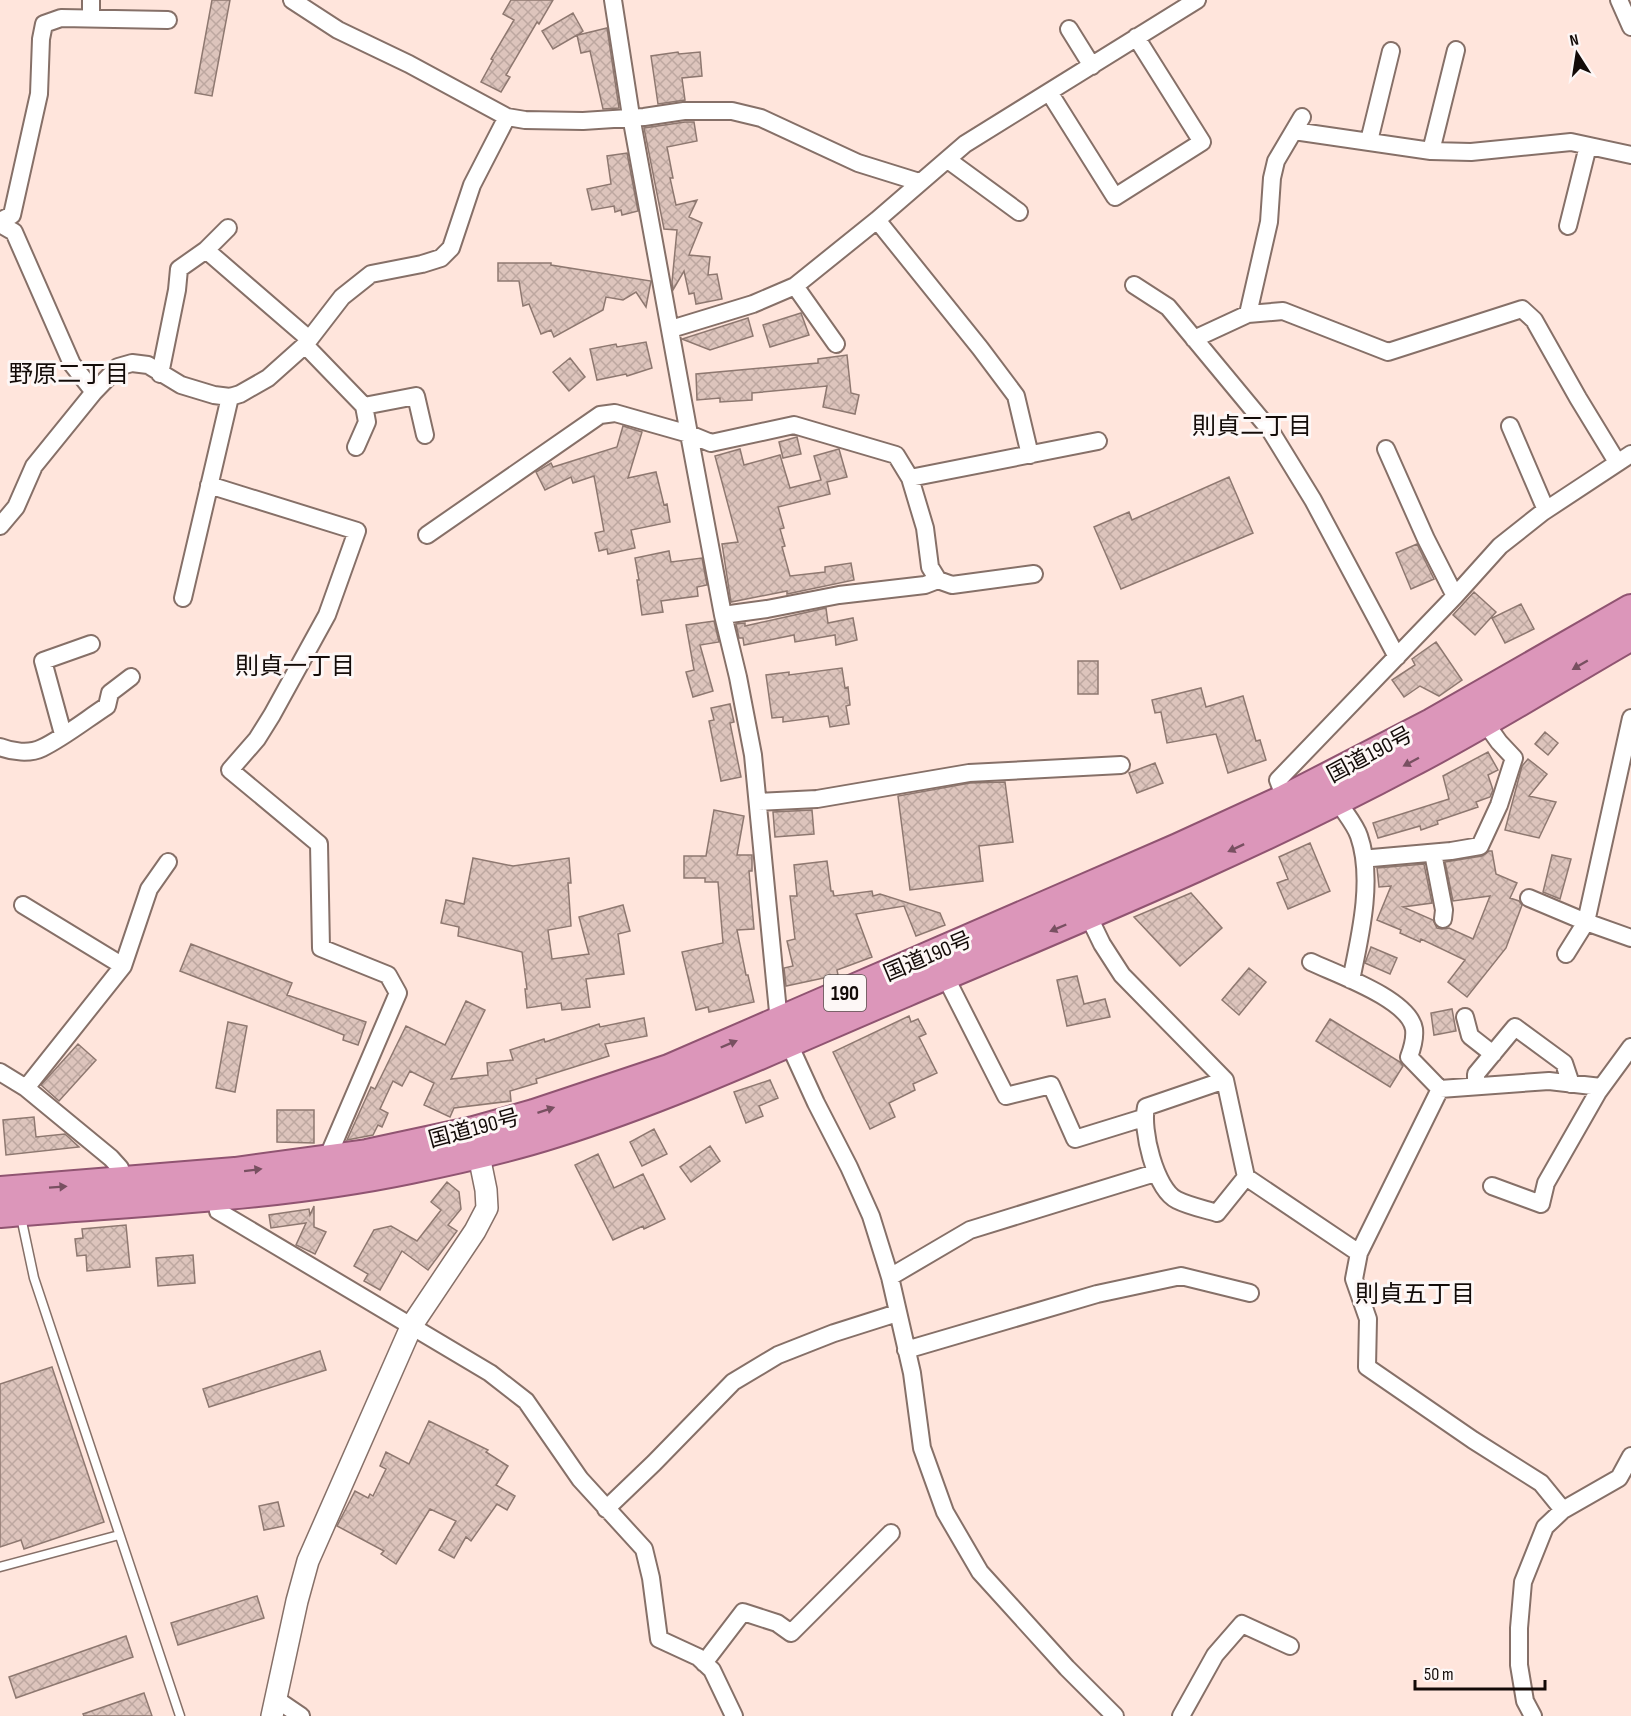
<svg xmlns="http://www.w3.org/2000/svg" width="1631" height="1716" font-family="'Sofia Sans Condensed','Noto Sans JP',sans-serif">
	<defs>
		<pattern id="building-cross-hatch" width="8" height="8" patternUnits="userSpaceOnUse" patternTransform="scale(1.5)"><rect width="8" height="8" fill="#ddc4bc"/><path d="M0 0l8 8M0 8l8-8" fill="none" stroke="#bda7a0"/></pattern>
	</defs>
	<rect width="100%" height="100%" fill="#ffe5dc"/>
	<path fill="url(#building-cross-hatch)" stroke="#8e7870" stroke-width="1.5" d="M212,0H230L212,96L195,93Z
		M511,0H553L539,24L537,22L506,75L510,77L501,92L481,82L493,60L491,59L514,20L503,14Z
		M573,13L583,31L578,35L607,28L619,108L603,109L590,51L581,53L577,35L553,49L542,31Z
		M678,52L679,54L700,52L702,76L682,78L685,100L658,104L651,56Z
		M685,122H694L697,141L667,147L673,178H670L676,205L697,200L689,217L702,223L689,255L710,257L708,275L717,274L722,299L696,304L694,293L689,294L684,271L673,290L672,282L677,230L664,229L644,128Z
		M627,153L638,211L622,215L621,210L615,212L614,206L592,210L587,189L611,184L607,156Z
		M498,263H551V265L651,281L646,307L636,292L623,300L606,297L603,310L554,337L551,330L541,334L529,304L523,306L519,281H498Z
		M801,313L809,335L770,347L763,325Z
		M748,318L753,336L710,350L682,339Z
		M646,342L652,368L627,376L626,374L597,380L590,349L616,344L617,347Z
		M847,355L851,393L859,395L855,414L823,407L827,386L752,393V400L720,402V398L697,400L696,374L818,363V359Z
		M570,358L585,377L569,391L553,372Z
		M623,426L642,432L628,478L656,472L664,505L667,504L670,522L631,530L635,548L608,554L607,549L599,551L595,533L604,531L594,476L573,483L571,477L545,490L536,472L551,463L553,467L617,447Z
		M797,437L801,454L783,458L779,442Z
		M740,449L744,465L780,455L790,488L821,480L814,456L839,449L847,477L827,482L830,494L778,507L784,528L780,529L785,546L782,547L790,576L825,572V567L851,563L854,580L787,594V591L731,602L722,544L738,542L715,456Z
		M1229,477L1253,533L1121,589L1094,527L1129,512L1132,520Z
		M1417,544L1434,579L1411,589L1396,553Z
		M669,551L671,562L702,558L707,585L697,587L698,596L661,601L663,612L642,615L637,580H639L635,558Z
		M1474,592L1496,612L1475,635L1453,615Z
		M1521,604L1534,629L1505,643L1492,618Z
		M826,608L828,623L853,618L857,640L836,645L835,635L795,642L794,635L744,645L743,638H739L736,624L745,623V626Z
		M714,621L719,642L700,645L713,691L693,697L686,672L694,670L686,625Z
		M1436,642L1462,680L1439,696L1420,686L1404,697L1392,680L1415,665L1412,659Z
		M1078,661H1098V694H1078Z
		M842,668L845,688L848,687L850,705L846,706L849,724L830,727L828,716L783,722V717L772,718L766,675L789,672V675Z
		M1201,688L1206,707L1243,696L1256,741L1260,740L1266,760L1228,773L1216,734L1167,743L1161,712L1155,713L1152,700Z
		M730,704L734,722L730,723L741,777L721,781L709,721L714,720L711,708Z
		M1545,732L1558,743L1548,755L1535,744Z
		M1488,752L1498,770L1488,775L1493,790L1490,797L1476,802L1478,807L1437,821L1438,824L1421,830L1420,826L1378,838L1373,823L1449,799L1443,776Z
		M1528,759L1547,774L1529,796L1556,802L1539,838L1505,830L1522,766Z
		M1155,763L1163,783L1137,793L1129,773Z
		M1005,782L1013,842L979,846L983,881L910,890L898,796L970,783Z
		M714,810L744,816L737,855H752V871H749L754,929L737,930L746,975H748L754,1002L709,1012L708,1007L696,1010L682,952L723,943L718,882H705V878H684V856H706Z
		M812,810L814,834L775,837L773,812Z
		M1310,843L1330,891L1288,909L1277,883L1288,879L1279,857Z
		M1489,851H1492L1496,874L1517,883L1510,898L1519,901L1522,905L1506,948L1467,997L1448,982L1465,960L1421,939L1420,942L1400,933L1401,930L1377,920L1391,886L1379,887L1377,868L1424,864L1432,903L1403,907L1433,920L1437,928L1442,929L1449,928L1473,939L1490,896L1453,901L1445,862L1482,856Z
		M1552,855L1571,859L1560,899L1543,892Z
		M473,858L513,866L569,858L571,883H568L571,926L548,930L552,959L589,954L579,917L623,905L630,931L618,934L624,974L586,979L590,1007L562,1010L561,1003L527,1008L525,989H527L522,952L458,936L459,927L441,923L446,900L464,904Z
		M827,861L831,891H833L834,896L872,891L873,896L880,894L940,913L945,925L916,936L904,906L856,914L872,957L837,970L838,975L786,986L784,968L793,966L787,941L795,939L790,896H797L794,865Z
		M1191,893L1222,928L1180,966L1134,917Z
		M191,944L292,983L287,995L366,1022L358,1045L343,1040L344,1035L180,971Z
		M1371,947L1397,958L1390,974L1365,963Z
		M1249,968L1266,982L1239,1015L1222,1000Z
		M1077,976L1084,1004L1105,999L1110,1017L1067,1026L1057,980Z
		M466,1001L485,1010L451,1079L488,1075L487,1063L513,1060L510,1050L544,1039L545,1042L599,1024L600,1027L644,1018L647,1036L605,1044L609,1056L536,1079L537,1083L510,1091L511,1101L454,1108L450,1117L424,1105L434,1083L410,1071L402,1086L393,1081L380,1109L388,1113L382,1127L378,1125L373,1135L347,1140L371,1087L375,1089L406,1026L445,1045Z
		M1452,1009L1456,1031L1434,1035L1431,1013Z
		M909,1016L911,1022L918,1019L926,1034L919,1037L937,1073L913,1084L915,1090L889,1103L895,1117L870,1129L833,1052Z
		M1330,1019L1400,1062L1403,1066L1390,1087L1316,1041Z
		M228,1022L247,1026L235,1092L216,1088Z
		M78,1044L96,1060L59,1101L41,1085Z
		M770,1080L778,1098L759,1106L763,1116L746,1123L734,1092Z
		M277,1110H314V1143L277,1142Z
		M34,1117L36,1137L65,1134L79,1147L6,1155L3,1120Z
		M654,1129L667,1154L642,1166L630,1142Z
		M710,1146L720,1161L691,1182L680,1167Z
		M598,1154L614,1188L643,1174L665,1219L644,1229L643,1226L613,1240L575,1165Z
		M447,1182L459,1192L461,1209L448,1225L457,1231L428,1270L402,1251L380,1290L364,1281L368,1274L354,1266L374,1230L391,1226L417,1241L441,1210L431,1202Z
		M314,1206V1227L326,1232L315,1254L296,1245L306,1223L271,1228L269,1215L309,1209L310,1215Z
		M126,1225L130,1267L87,1271L86,1255L77,1256L75,1239L83,1238L82,1229Z
		M193,1255L195,1283L158,1286L156,1258Z
		M320,1351L326,1370L209,1407L203,1389Z
		M52,1367L104,1522L24,1549L21,1540L0,1547V1384Z
		M429,1421L488,1450L486,1452L508,1466L496,1485L515,1496L507,1510L497,1504L471,1541L466,1537L454,1558L439,1550L456,1521L430,1509L396,1564L381,1554L384,1551L337,1526L355,1491L368,1498L370,1494L373,1496L386,1469L380,1466L386,1452L409,1464Z
		M278,1502L284,1526L264,1530L259,1506Z
		M257,1596L264,1618L178,1645L171,1623Z
		M126,1636L133,1657L16,1698L9,1677Z
		M144,1693L152,1716H84L83,1714Z"/>
	<g fill="none" stroke-linecap="round" stroke-linejoin="round">
		<g stroke="#867068" stroke-width="11">
			<path id="service" d="M21,1217L34,1278L180,1716
				M0,1567L119,1535"/>
		</g>
		<g stroke="#867068" stroke-width="20">
			<path id="minor" d="M292,0L338,30L409,64L507,117L525,120L583,121L644,117L684,111H732L761,118L858,163L919,182
				M613,0L631,116L689,434L723,615L738,677L753,755L779,1022L816,1103L849,1167L871,1216L890,1277L912,1373L922,1448L945,1512L980,1572L1067,1668L1115,1716
				M1619,0L1631,27
				M91,19V0
				M1069,29L1092,66
				M1049,92L1115,197L1202,142L1136,37
				M1294,131L1431,151L1471,152L1571,142L1631,155
				M1369,141L1391,51
				M1431,151L1456,50
				M948,160L1019,212
				M877,220L980,348L1016,396L1030,455
				M0,221L12,215L39,94L41,39L44,24L61,18L168,20
				M0,224L14,232L72,364L94,392
				M1568,226L1588,146
				M206,250L309,339
				M1134,285L1168,307L1270,430L1313,500L1397,657
				M795,286L836,344
				M1248,314L1269,222L1272,178L1276,161L1302,117
				M671,329L753,304L795,286L877,220L965,144L1197,0
				M1194,339L1248,314L1283,311L1388,352L1522,309L1534,320L1578,398L1617,462
				M305,345L364,406L367,422L356,447
				M160,374L177,290L179,269L206,250L228,228
				M364,406L416,396L425,435
				M1510,426L1546,510
				M1386,449L1426,539L1455,596
				M910,478L925,528L930,567L938,580L952,585L1034,574
				M209,485L357,531L327,615L272,715L257,739L230,770L319,844L321,948L388,975L398,993L326,1161
				M0,526L16,507L34,466L94,392L118,367L132,363L148,365L181,385L214,395L230,397L240,394L268,378L305,345L342,297L371,274L422,264L441,258L451,248L472,185L507,117
				M427,535L600,415L615,413L689,434L711,443L794,425L896,455L910,478L1098,441
				M183,598L230,397
				M723,615L767,609L839,595L925,585L938,580
				M1631,718L1586,922L1631,938
				M63,734L43,661L91,644
				M0,747C12,752 30,754 42,748C63,738 87,719 107,706L110,693L131,677
				M1337,800C1344,812 1355,824 1359,836C1374,879 1360,937 1351,980
				M758,802L817,799L969,773L1121,765
				M1288,806L1278,780L1455,596L1500,546L1543,512L1631,454
				M1433,853L1444,910L1443,919
				M1365,857L1372,858L1451,851L1480,846L1499,805L1514,758L1499,742L1484,721
				M1529,898L1586,922L1566,954
				M23,905L123,966
				M1088,915L1102,944L1122,975L1225,1080L1246,1177L1359,1253
				M1311,962C1336,974 1409,999 1414,1029C1415,1037 1412,1049 1409,1057L1440,1089
				M945,976L1006,1096L1051,1085L1075,1139L1143,1118
				M1465,1017L1470,1036L1493,1054
				M0,1072L26,1088L111,1158L120,1168L126,1188
				M1225,1080L1146,1107C1141,1129 1155,1189 1177,1200C1189,1206 1204,1209 1217,1213L1246,1177
				M1476,1086V1074L1515,1027L1564,1063L1571,1084
				M26,1088L123,966L149,889L168,862
				M1492,1186L1541,1204L1546,1183L1598,1092L1631,1047
				M216,1197L218,1211L490,1373L526,1401L580,1479L644,1549L651,1578L659,1639L698,1657L712,1670L734,1716
				M890,1277L970,1230L1155,1173
				M906,1350L1097,1294L1181,1276L1250,1293
				M606,1509L654,1463L733,1382L778,1355L834,1333L897,1313
				M1563,1510L1541,1483L1473,1440L1367,1367L1368,1319L1354,1279L1359,1253L1440,1089L1549,1081L1601,1087
				M704,1663L743,1612L777,1623L791,1633L891,1533
				M276,1699L301,1716
				M1181,1716L1215,1655L1242,1624L1290,1646
				M1533,1716L1525,1701L1519,1665V1628L1523,1582L1545,1527L1563,1510L1619,1478L1631,1456"/>
		</g>
		<g stroke="#867068" stroke-width="24">
			<path id="tertiary" d="M272,1716L297,1601L308,1561L412,1325L475,1231L487,1208L486,1190L476,1141"/>
		</g>
		<g stroke="#905471" stroke-width="32">
			<path id="trunk" d="M0,1191L235,1172L367,1154L474,1131L534,1114L669,1069L1178,848L1285,799L1432,723L1631,609
				M0,1213C137,1201 275,1197 410,1169C459,1159 508,1148 555,1133C676,1095 790,1041 906,992C1075,920 1247,850 1410,763C1485,724 1558,678 1631,636"/>
		</g>
		<use href="#service" stroke="#fff" stroke-width="8"/>
		<use href="#minor" stroke="#fff" stroke-width="16"/>
		<use href="#tertiary" stroke="#fff" stroke-width="21"/>
		<use href="#trunk" stroke="#dc96ba" stroke-width="28"/>
	</g>
	<defs><path id="oneway-solid" d="M-6-.8H1V-3.2L6.5 0L1 3.2V.8H-6Z" transform="scale(1.5)"/></defs>
	<g fill="#785061">
		<use href="#oneway-solid" transform="translate(1580 665) rotate(150)"/>
		<use href="#oneway-solid" transform="translate(1411 762) rotate(152)"/>
		<use href="#oneway-solid" transform="translate(1236 848) rotate(155)"/>
		<use href="#oneway-solid" transform="translate(1058 928) rotate(157)"/>
		<use href="#oneway-solid" transform="translate(729 1044) rotate(-23)"/>
		<use href="#oneway-solid" transform="translate(546 1110) rotate(-18)"/>
		<use href="#oneway-solid" transform="translate(253 1170) rotate(-7)"/>
		<use href="#oneway-solid" transform="translate(58 1187) rotate(-4)"/>
	</g>
	<g text-anchor="middle" dominant-baseline="central" stroke-width="6" stroke-linejoin="round" paint-order="stroke">
		<rect fill="#fdf7f6" stroke="#59524f" stroke-width="1.5" x="824" y="975" width="42" height="36" rx="4.5"/>
		<g font-size="21" font-weight="bold" fill="#130b08">
			<text x="845" y="993">190</text>
		</g>
		<g font-size="22" fill="#130b08" stroke="#fdf7f6">
			<text transform="translate(1370 755) rotate(-28)">国道190号</text>
			<text transform="translate(928 957) rotate(-23)">国道190号</text>
			<text transform="translate(474 1129) rotate(-15)">国道190号</text>
		</g>
		<g font-size="24" fill="#130b08" stroke="#fdf7f6">
			<text x="69" y="374">野原二丁目</text>
			<text x="1252" y="426">則貞二丁目</text>
			<text x="295" y="666">則貞一丁目</text>
			<text x="1415" y="1294">則貞五丁目</text>
		</g>
	</g>
	<g transform="translate(1577 54) rotate(348)" stroke="#fdf7f6" stroke-width="4.5" paint-order="stroke">
	<path d="M0-4.5L10 22L0 15L-10 22Z" fill="#130b08"/>
	<text y="-9" font-size="16" font-weight="bold" text-anchor="middle" fill="#130b08">N</text>
	</g>
	<path d="M1415 1680v9h130v-9" fill="none" stroke="#130b08" stroke-width="3"/>
	<text x="1424" y="1680" font-size="18" fill="#130b08" stroke="#fdf7f6" stroke-width="4.5" paint-order="stroke">50 m</text>
</svg>
